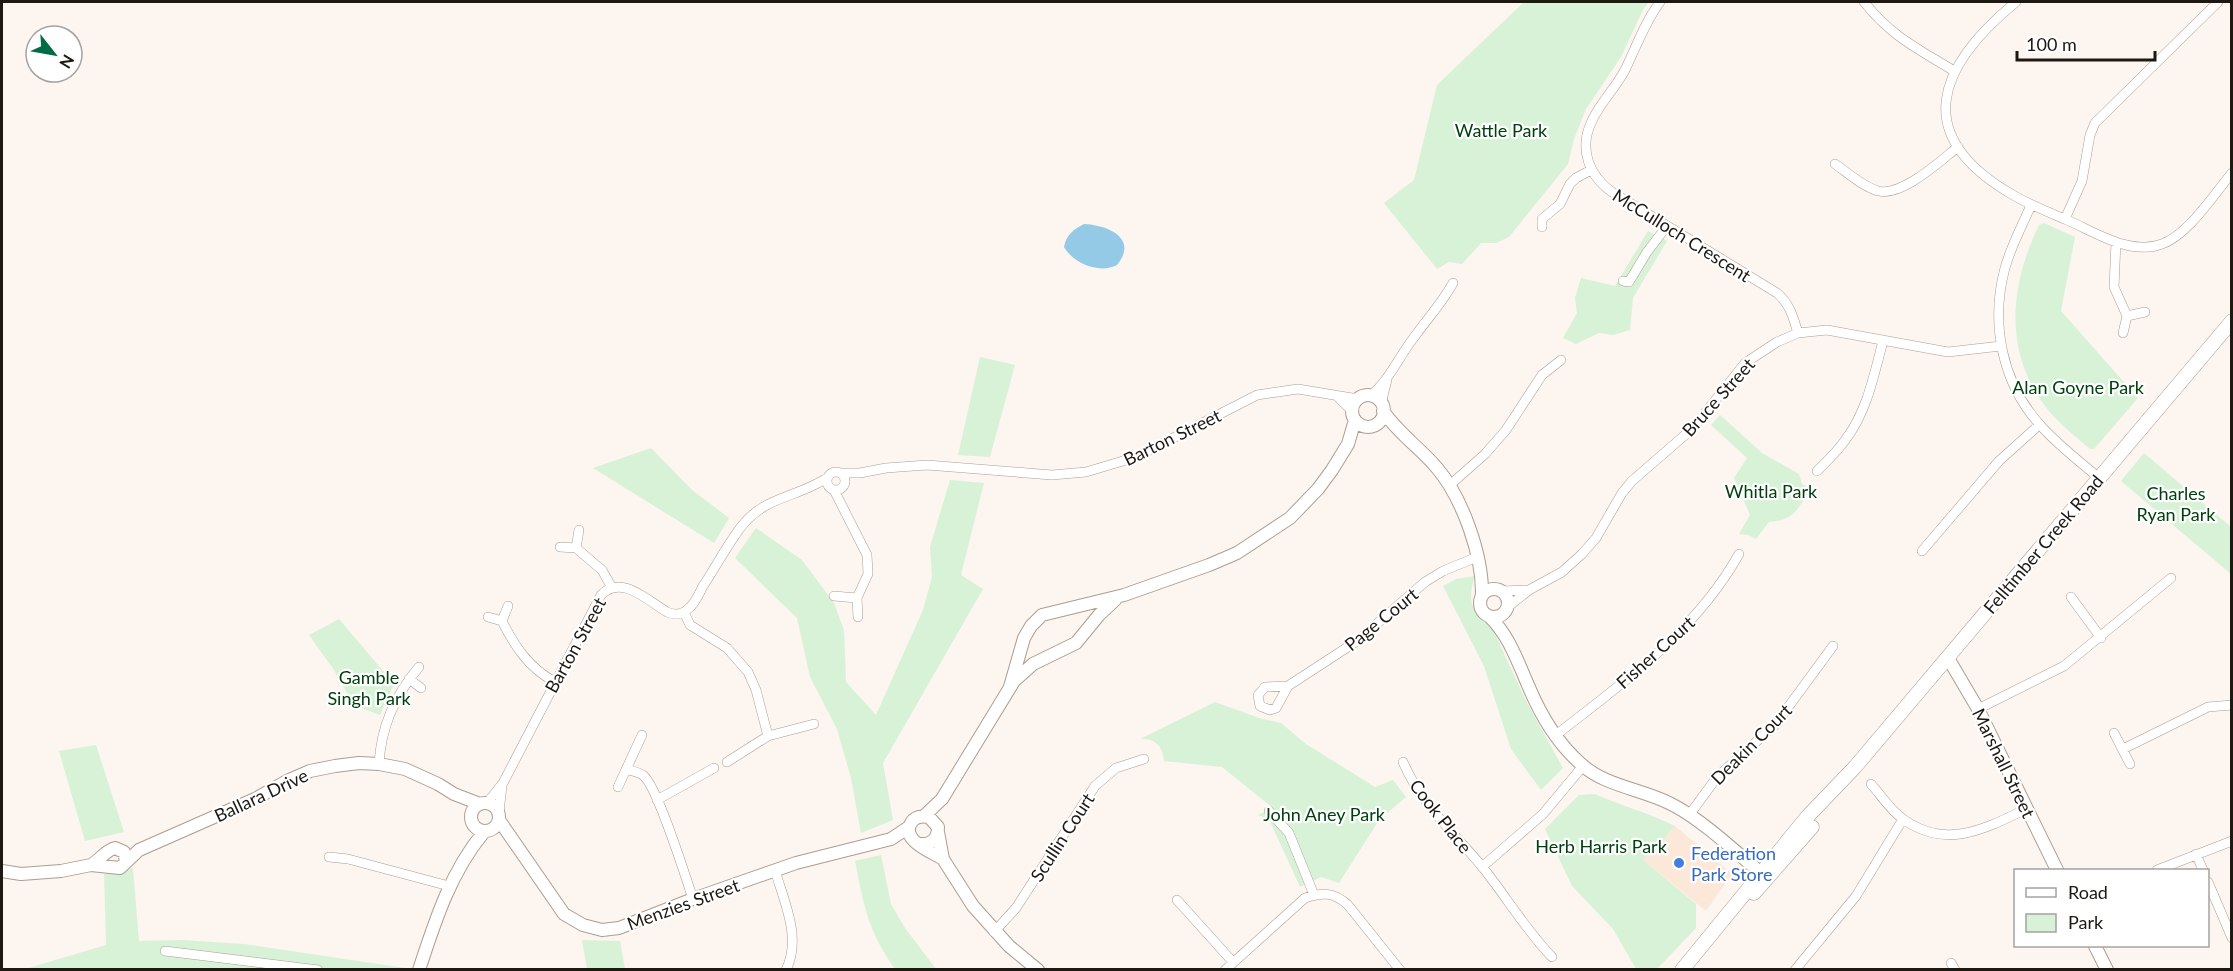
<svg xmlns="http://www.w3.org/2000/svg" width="2233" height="971" font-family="Lato,sans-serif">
	<rect width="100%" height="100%" fill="#fcf5f0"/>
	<path fill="#fce8d9" d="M1675,826L1732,874L1706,911L1643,860L1662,837L1665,838Z"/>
	<path fill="#d7f2d7" d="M1524,2H1649L1643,10L1621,57L1586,109L1574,139L1568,164L1509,237L1496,243H1481L1462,264L1449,262L1437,269L1384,203L1414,180L1437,85Z
		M2044,223L2075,237L2061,311L2138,398L2094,449H2090C2076,437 2061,425 2049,411C2003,355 2009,287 2039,225Z
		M1648,231L1667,241L1633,298L1630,330L1613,335L1599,333L1576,344L1563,338L1577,313L1575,298L1581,278L1615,286Z
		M980,357L1015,365L990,457L958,455Z
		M1720,415L1762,453L1799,474L1802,484L1810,489C1797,510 1795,520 1769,522L1756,539L1748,535L1739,534L1750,515L1734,478L1747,458L1711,425Z
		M651,448L692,490L729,518L714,543L593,468Z
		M2144,453L2231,527V574L2121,481Z
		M950,480L984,483L961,575L983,589L883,763L893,820L861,833L851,778L837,729L810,677L797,618L735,558L756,528L802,560L834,603L844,630L846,682L876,715L923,610L932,577L930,547Z
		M1475,576C1468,598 1469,611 1490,623L1526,701L1563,768L1541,790L1511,749L1484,666L1443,586L1456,579Z
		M339,619L394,684L380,715L354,705L334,670L309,635Z
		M1215,702L1259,718L1281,723L1306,744L1375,787L1393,780L1406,797L1379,820L1339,883L1321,877L1300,887L1269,819L1258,815L1273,808L1222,767L1164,761C1163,746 1155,738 1140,739Z
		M96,745L124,832L85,841L59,751Z
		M1595,794C1622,806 1649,813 1675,826L1664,839L1662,837L1643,860L1696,904V928L1657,969H1636L1613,929L1572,886L1545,829L1579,795Z
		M881,855L891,904L905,928L936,969H895C868,931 864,906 855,861Z
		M133,868L139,941L181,940L244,944L412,969L22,970L106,945L104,872Z
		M582,940L620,941L625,969H587Z"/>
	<path fill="#94cae6" d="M1084,224C1107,225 1139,238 1117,265C1100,274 1074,264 1064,247C1066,235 1074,229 1084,224Z"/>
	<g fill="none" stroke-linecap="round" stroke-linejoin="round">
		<g stroke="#ad9d90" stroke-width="10">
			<path id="minor" d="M1660,2C1645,22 1637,45 1626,68C1617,87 1599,103 1591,123C1579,149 1589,176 1612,192L1777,293C1790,304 1793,317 1798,333
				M1864,2C1892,37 1917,48 1954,71
				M2016,2C1938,66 1909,135 2013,195C2030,205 2048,212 2067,220C2095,232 2130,256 2162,244C2188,235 2214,194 2232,173
				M1835,164C1848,173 1862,186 1878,191C1902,197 1940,161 1958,147
				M2031,205C2022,226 2011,246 2005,268C1990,323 2002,384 2041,426C2058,445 2079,461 2099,478
				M2065,219L2082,181L2090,135L2095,123L2218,2
				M1542,227V219L1560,204L1570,184L1576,178L1591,170
				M2116,242L2114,287L2127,316
				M1623,281L1629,282L1647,252L1667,226
				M2123,333L2127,316L2145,312
				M1337,396L1352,411
				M1370,396C1390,380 1399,356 1415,336C1428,318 1442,303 1453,283
				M1381,404L1387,380
				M1817,471C1827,461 1838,451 1846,439C1867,411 1874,375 1883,341
				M827 481a9 9 0 1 1 18 0a9 9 0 1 1-18 0Z
				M841,473H860L886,468L927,465L1052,475L1086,472L1136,457L1257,395L1298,389L1358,399
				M1450,485L1485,454L1506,430L1542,375L1561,360
				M834,490L867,555L868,574L857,598
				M560,547L576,548L579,530
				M576,548L602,570L611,586
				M1922,551L1999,461L2039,425
				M1502,591L1529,590
				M834,596L857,598L858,617
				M2071,597L2101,638
				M1509,606L1529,590L1562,572L1582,554L1596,538L1622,493L1632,481L1693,428L1745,363L1777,342L1798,333L1827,330L1948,352L2001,346
				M684,612L690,625L727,648L748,672L756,690L768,736
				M488,617L502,621L508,606
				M502,621C515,647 529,668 555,682
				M409,679L421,688
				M1288,686L1265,687L1258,695L1260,706L1270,710L1276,708L1288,686L1357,641L1425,582L1443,571L1477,557
				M1978,709L2064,666L2171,578
				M2114,733L2130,764
				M1556,735C1624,682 1696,631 1739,554
				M2123,749L2208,707L2232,705
				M727,762L768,736L814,724
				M1403,762C1423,808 1454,832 1484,869C1507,898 1526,930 1552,957
				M379,764C381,727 395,695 419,667
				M626,769C632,771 639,772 644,776C658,789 685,875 693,899
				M1871,784C1881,795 1890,810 1903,819C1946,850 1985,829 2026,809
				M618,787L642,735
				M657,800L714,768
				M487,803L503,783L601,595C621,574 647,600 667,612C674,615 682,615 688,609C695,604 699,594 703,586C715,568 725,549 738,531C762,496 794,499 827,478
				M1269,811L1289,833L1314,895
				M499,812L502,786
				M1690,814L1717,777L1775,725L1833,646
				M2196,854L2203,870
				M329,857L348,859L449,886
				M1482,867L1543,814L1583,766
				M775,870C784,902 802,938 786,970
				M2157,870L2232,841
				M2208,882L2232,938
				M1177,900L1232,961
				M994,932L1016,908L1095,786L1116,768L1144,759
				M165,951L318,970
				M1951,963L1955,970
				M1225,970L1305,898C1322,892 1334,892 1348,905L1400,970
				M1795,970L1856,896L1903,819"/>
		</g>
		<g stroke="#ad9d90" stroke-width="14">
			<path id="tertiary" d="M1352 411a16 16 0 1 1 32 0a16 16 0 1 1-32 0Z
				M1383,411C1398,433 1420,448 1437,468C1463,499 1483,556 1482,596
				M1480 603a14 14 0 1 1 28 0a14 14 0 1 1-28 0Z
				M1490,617C1509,636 1517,660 1528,685C1540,714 1557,743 1581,764C1606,787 1644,789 1673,805C1704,821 1740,856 1767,878
				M1948,658L1978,709L2057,870
				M1010,687L1024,638L1031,626L1042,615L1124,595L1209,565L1237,553L1290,518L1318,489L1332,470L1348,444L1355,420
				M471 817a14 14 0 1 1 28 0a14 14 0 1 1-28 0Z
				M924,816L942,799L1014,681L1033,664L1076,643L1099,615L1115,600
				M499,820L564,914L583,925L602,930L619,928L693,899L796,863L891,839L909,827
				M938,832L943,859L973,906L1009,946L1038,970
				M921,844C932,845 938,838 938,827L929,817C922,816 915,816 911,823C900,840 932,852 943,859
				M91,865C100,860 106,850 115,848L124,852L126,861
				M2,871L21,874L61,871L91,865L120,868L139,850L255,799L287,781L310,771L335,766L359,763L379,764L405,769L438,784L454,794L480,804
				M2095,946L2107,970
				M419,970C435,921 451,871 484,832"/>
		</g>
		<g stroke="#ad9d90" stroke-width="15">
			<path id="secondary" d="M1754,893L1812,827
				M1682,970L1808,816L1855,767L2232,321"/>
		</g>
		<use href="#minor" stroke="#fff" stroke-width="9"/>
		<use href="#tertiary" stroke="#fff" stroke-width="12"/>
		<use href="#secondary" stroke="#fff" stroke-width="14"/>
	</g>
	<circle fill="#3f7fe0" stroke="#fff" stroke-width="2" cx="1679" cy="863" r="6"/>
	<g text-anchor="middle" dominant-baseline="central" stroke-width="4.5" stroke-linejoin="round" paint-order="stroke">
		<g font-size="18" fill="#00400f" stroke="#fff">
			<text x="1501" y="130">Wattle Park</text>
			<text x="2078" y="387">Alan Goyne Park</text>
			<text x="1771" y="491">Whitla Park</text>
			<text x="2176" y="493">Charles<tspan x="2176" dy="21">Ryan Park</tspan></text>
			<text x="369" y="677">Gamble<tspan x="369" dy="21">Singh Park</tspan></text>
			<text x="1324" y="814">John Aney Park</text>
			<text x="1601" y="846">Herb Harris Park</text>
		</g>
		<g font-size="18" fill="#1e1813" stroke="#fff">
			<text transform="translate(1682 235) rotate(32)">McCulloch Crescent</text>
			<text transform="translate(1718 397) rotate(-48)">Bruce Street</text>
			<text transform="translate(1172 437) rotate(-26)">Barton Street</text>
			<text transform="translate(2043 544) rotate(-50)">Felltimber Creek Road</text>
			<text transform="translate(1381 619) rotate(-39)">Page Court</text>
			<text transform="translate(575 645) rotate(-61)">Barton Street</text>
			<text transform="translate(1655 652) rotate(-42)">Fisher Court</text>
			<text transform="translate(1751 744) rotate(-45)">Deakin Court</text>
			<text transform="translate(2004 763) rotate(64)">Marshall Street</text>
			<text transform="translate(261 795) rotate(-25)">Ballara Drive</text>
			<text transform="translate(1441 816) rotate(52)">Cook Place</text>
			<text transform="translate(1062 837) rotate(-57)">Scullin Court</text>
			<text transform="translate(683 904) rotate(-20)">Menzies Street</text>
		</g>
		<g font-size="18" fill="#366cbe" stroke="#fff" text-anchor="start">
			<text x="1691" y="853">Federation<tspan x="1691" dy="21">Park Store</tspan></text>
		</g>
	</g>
	<rect width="2233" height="971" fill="none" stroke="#1e1813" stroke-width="6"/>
	<rect x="2014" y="869" width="195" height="78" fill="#ffffff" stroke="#a5a3a1" stroke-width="1.5"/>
	<rect x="2026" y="888" width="30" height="9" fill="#ffffff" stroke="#a5a3a1" stroke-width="1.5"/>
	<text x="2068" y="899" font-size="18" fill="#1e1813">Road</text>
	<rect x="2026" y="914" width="30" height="18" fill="#d7f2d7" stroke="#a5a3a1" stroke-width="1.5"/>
	<text x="2068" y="929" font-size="18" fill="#1e1813">Park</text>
	<g transform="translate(54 54) rotate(121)"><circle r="28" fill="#ffffff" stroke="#a5a3a1" stroke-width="1.5"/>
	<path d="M0-4.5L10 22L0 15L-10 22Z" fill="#006c43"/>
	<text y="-9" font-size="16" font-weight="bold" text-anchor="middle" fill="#1e1813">N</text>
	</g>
	<path d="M2017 51v9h138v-9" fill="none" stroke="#1e1813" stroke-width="3"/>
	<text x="2026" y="51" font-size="18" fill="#1e1813" stroke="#ffffff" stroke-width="4.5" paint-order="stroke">100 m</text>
</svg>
